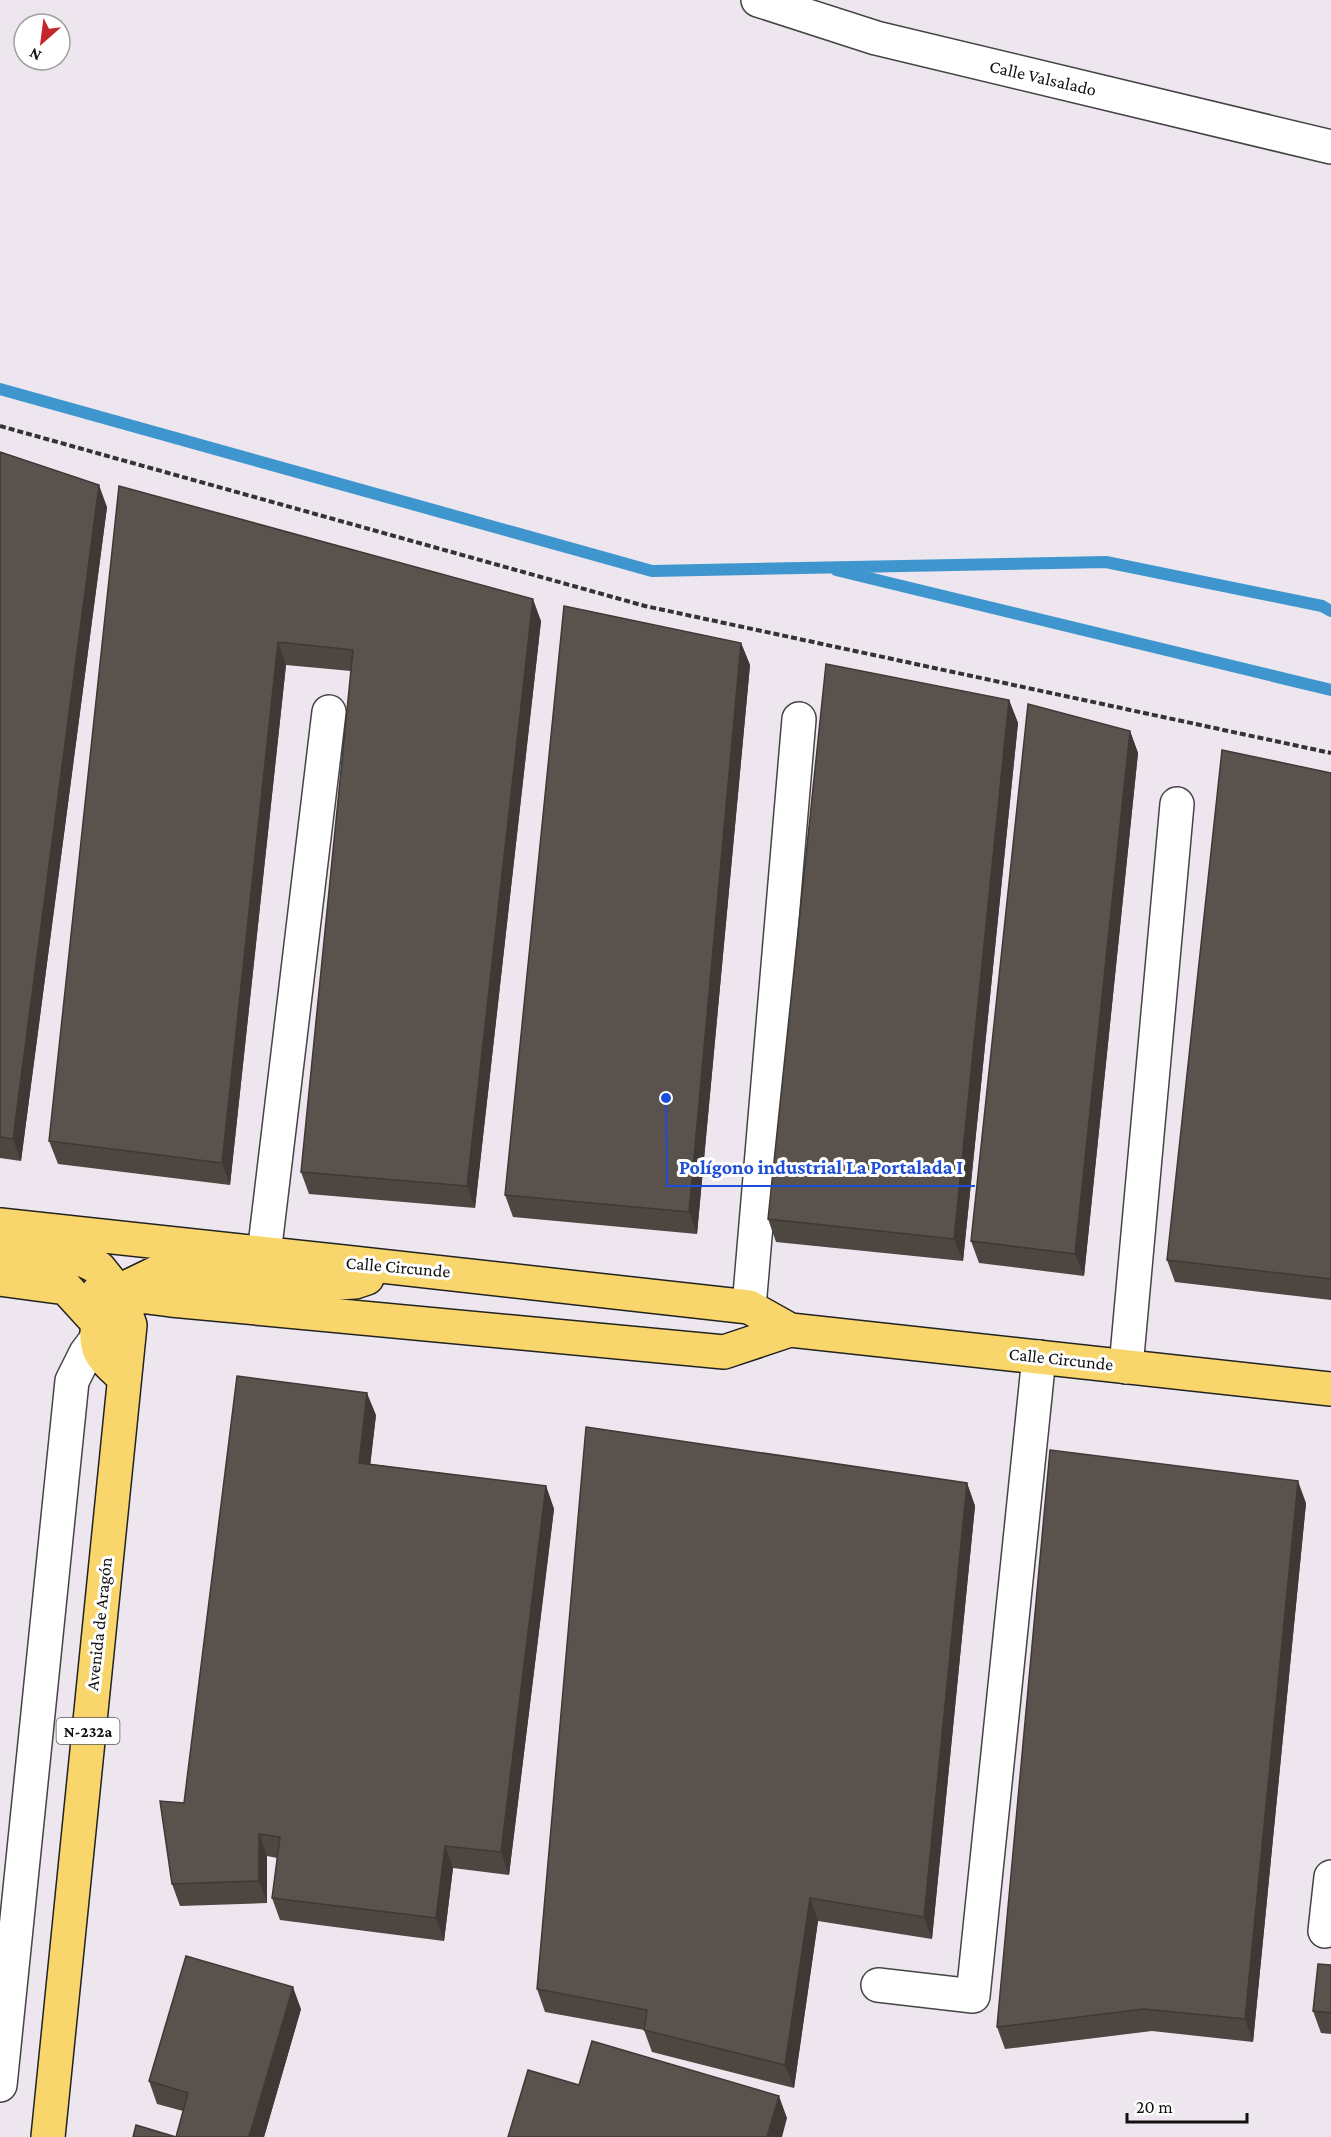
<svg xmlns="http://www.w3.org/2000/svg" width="1331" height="2137" font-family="'Crimson Pro',serif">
	<rect width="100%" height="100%" fill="#fffdf5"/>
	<path fill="#eee6ef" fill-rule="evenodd" d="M0,0H1331V2137H0ZM24,24H60V60H24Z"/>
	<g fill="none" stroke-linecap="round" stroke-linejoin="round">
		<path stroke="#3f96cf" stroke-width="12" d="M0,389L652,571L1106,562L1322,606L1331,611
			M836,570L1331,690"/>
		<g stroke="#444" stroke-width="36">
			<path id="minor" d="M758,0L876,38L1331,147
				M264,1254L329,712
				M749,1307L799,719
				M1126,1367L1177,804
				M1325,1931L1331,1877
				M878,1985L973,1996L1039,1357
				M0,2085L72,1381L86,1353L95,1341"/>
		</g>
		<g stroke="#222" stroke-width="36">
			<path id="major" d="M0,1225C250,1252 499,1278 749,1307L790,1330L1331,1389
				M0,1250L83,1260L99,1268L119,1293L130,1325L48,2137
				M0,1279L66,1288L98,1323C93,1353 104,1358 124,1378
				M99,1291L171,1300L724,1352L790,1330
				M116,1298L129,1286L158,1272L319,1284L355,1282L367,1278"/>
		</g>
		<path stroke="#333" stroke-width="4" stroke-dasharray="6 3" stroke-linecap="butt" d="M0,426L645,606L1331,753"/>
		<use href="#minor" stroke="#fff" stroke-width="33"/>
		<use href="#major" stroke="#f9d66b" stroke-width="33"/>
	</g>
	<path fill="#4d4742" d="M0,452L107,507L21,1161L0,1158Z
		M119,486L541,621L475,1208L309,1194L301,1172L351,671L286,665L230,1185L58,1164L49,1141Z
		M741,643L750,665L697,1234L513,1217L505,1195Z
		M1009,700L1018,723L963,1261L776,1242L768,1219Z
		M1130,731L1138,753L1084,1276L979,1263L971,1241Z
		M1331,773V1300L1175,1282L1167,1260Z
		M376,1415L370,1464L546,1486L554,1509L509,1875L453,1868L444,1941L280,1920L272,1898L277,1858L267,1856V1903L180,1906L172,1884L184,1803Z
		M967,1483L975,1506L932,1939L818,1921L794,2088L652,2052L644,2030L545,2012L537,1989Z
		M1306,1503L1253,2042L1152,2031L1005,2049L997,2027Z
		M1331,1965V2034L1321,2033L1313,2011Z
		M301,2009L264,2137H133H176L183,2111L157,2104L149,2081Z"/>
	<path fill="#3f3936" d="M99,485L107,507L21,1161L13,1139Z
		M533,599L541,621L475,1208L467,1186Z
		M278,642L286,665L230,1185L222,1163Z
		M741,643L750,665L697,1234L689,1212Z
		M1009,700L1018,723L963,1261L954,1239Z
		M1130,731L1138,753L1084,1276L1075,1254Z
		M367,1393L376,1415L368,1485L359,1463Z
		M1298,1481L1306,1503L1253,2042L1245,2019Z
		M967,1483L975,1506L932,1939L924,1917Z
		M546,1486L554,1509L509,1875L501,1852Z
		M259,1834L267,1856V1903L259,1881Z
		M445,1846L453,1868L444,1941L436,1918Z
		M810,1898L818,1921L794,2088L785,2065Z
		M293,1987L301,2009L264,2137H249Z
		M779,2096L787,2118L782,2137H767Z"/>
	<path fill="#5a524d" stroke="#3f3936" stroke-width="1.5" d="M0,452L99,485L13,1139L0,1137Z
		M119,486L533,599L467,1186L301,1172L353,650L278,642L222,1163L49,1141Z
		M564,606L741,643L689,1212L505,1195Z
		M826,664L1009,700L954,1239L768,1219Z
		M1028,704L1130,731L1075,1254L971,1241Z
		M1222,750L1331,773V1279L1167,1260Z
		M237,1376L367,1393L359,1463L546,1486L501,1852L445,1846L436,1918L272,1898L280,1837L259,1834V1881L172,1884L160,1801L184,1803Z
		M586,1427L967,1483L924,1917L810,1898L785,2065L644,2030L647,2010L537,1989Z
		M1050,1450L1298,1481L1245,2019L1144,2009L997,2027Z
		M186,1956L293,1987L249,2137H133L136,2125L176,2137L188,2093L149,2081Z
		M1318,1964L1331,1965V2013L1313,2011Z
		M592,2041L779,2096L767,2137H508L528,2070L579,2085Z"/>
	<g text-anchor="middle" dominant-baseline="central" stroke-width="6" stroke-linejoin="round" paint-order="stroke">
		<rect fill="#fff" stroke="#585858" stroke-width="1.5" x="56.5" y="1718" width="63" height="26" rx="4.5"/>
		<g font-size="16" font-weight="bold" fill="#111">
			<text x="88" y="1731">N-232a</text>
		</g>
		<g font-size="18" fill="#111" stroke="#fff">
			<text transform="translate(1043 78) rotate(13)">Calle Valsalado</text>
			<text transform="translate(398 1267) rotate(5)">Calle Circunde</text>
			<text transform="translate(1061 1359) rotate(6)">Calle Circunde</text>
			<text transform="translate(99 1624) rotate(-84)">Avenida de Aragón</text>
		</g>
	</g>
	<path fill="none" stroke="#1d4ed8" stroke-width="2" d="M666 1098L667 1186H975"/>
	<circle fill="#1d4ed8" stroke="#fff" stroke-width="2" cx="666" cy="1098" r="6"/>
	<g font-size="20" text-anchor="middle" font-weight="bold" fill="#1d4ed8" stroke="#fff" stroke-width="6" stroke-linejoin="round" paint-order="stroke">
		<text x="821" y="1174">Polígono industrial La Portalada I</text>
	</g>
	<g transform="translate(42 42) rotate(208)"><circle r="28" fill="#ffffff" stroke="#a0a0a0" stroke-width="1.5"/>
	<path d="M0-4.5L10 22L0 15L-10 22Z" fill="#c4262e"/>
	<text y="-9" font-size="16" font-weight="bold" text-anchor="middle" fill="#111111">N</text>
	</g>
	<path d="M1127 2113v9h120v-9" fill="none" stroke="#111111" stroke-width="3"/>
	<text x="1136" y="2113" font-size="18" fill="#111111" stroke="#ffffff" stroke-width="4.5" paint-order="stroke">20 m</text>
</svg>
